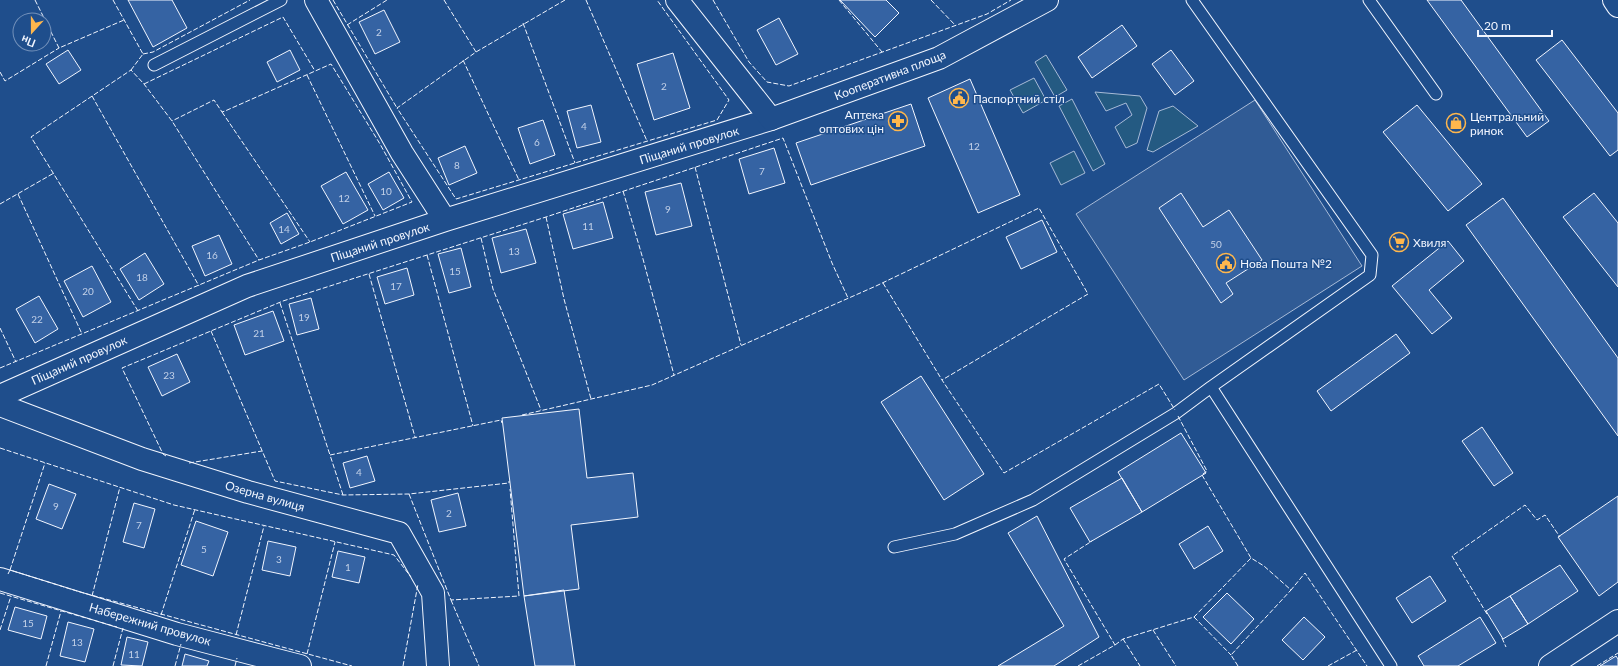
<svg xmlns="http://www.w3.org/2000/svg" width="1618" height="666" font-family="Lato,sans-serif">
	<rect width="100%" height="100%" fill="#1f4e8c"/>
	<path fill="#245a82" stroke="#a8bbd7" d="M1046,55L1067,90L1055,97L1035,62Z
		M1034,78L1046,100L1023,113L1010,90Z
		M1095,92L1140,96L1147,108L1137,143L1126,148L1115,127L1132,115L1126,103L1106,111Z
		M1072,99L1105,164L1093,171L1059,106Z
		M1173,106L1198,126L1153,152L1147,150L1159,111Z
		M1074,151L1085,173L1061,185L1050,163Z"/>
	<path fill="#305b95" stroke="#a8bbd7" d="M1255,100L1362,266L1184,380L1076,214Z"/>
	<path fill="#3563a3" stroke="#f2f6ff" d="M128,0H172L187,28L153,47Z
		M840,0H886L899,13L875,37Z
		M1427,0H1461L1549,121L1527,137Z
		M384,10L400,42L375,54L359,22Z
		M779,18L798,54L776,65L757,30Z
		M1122,25L1137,46L1092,78L1078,57Z
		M1562,40L1618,113V150L1610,156L1536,60Z
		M68,50L81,70L59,84L46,64Z
		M290,50L300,70L277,82L267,62Z
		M1171,50L1194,81L1175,95L1152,64Z
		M673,53L690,108L654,120L637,64Z
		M970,79L1020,195L978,213L928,98Z
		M911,104L925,146L811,185L796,143Z
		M591,105L601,142L577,148L567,111Z
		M1417,105L1482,184L1448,211L1383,132Z
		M543,120L555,155L530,164L518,128Z
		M465,146L477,173L449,185L438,158Z
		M774,148L785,183L749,194L739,159Z
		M346,172L368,210L343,224L321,186Z
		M389,172L404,198L383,210L368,184Z
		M681,183L692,226L656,235L645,192Z
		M1181,193L1203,227L1229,210L1262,260L1226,283L1233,294L1221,303L1159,208Z
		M1594,193L1618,223V287L1563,217Z
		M1503,198L1618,358V436L1466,225Z
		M603,202L613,238L573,249L563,214Z
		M287,213L299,234L281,244L270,223Z
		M1042,220L1057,252L1021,269L1006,237Z
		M526,229L536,263L501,273L492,238Z
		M219,235L232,264L205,276L192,246Z
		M1448,241L1464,261L1429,290L1452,318L1432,334L1392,286Z
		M461,248L471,287L449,293L438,254Z
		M145,253L164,284L139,300L120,269Z
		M92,266L111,302L83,317L64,281Z
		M407,268L414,295L385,304L377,277Z
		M39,296L58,329L35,343L16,309Z
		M311,298L319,329L297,335L289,304Z
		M273,311L284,341L245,355L234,325Z
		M1396,334L1410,353L1331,411L1317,391Z
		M177,354L190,382L162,396L148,367Z
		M921,376L984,474L944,500L881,402Z
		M579,409L587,478L633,473L638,517L571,525L579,589L524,596L502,418Z
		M1482,427L1513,473L1494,486L1462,441Z
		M1181,433L1206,473L1142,512L1118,472Z
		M367,456L375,481L350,488L343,463Z
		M1122,478L1142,512L1090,542L1070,508Z
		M49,484L76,494L62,529L36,519Z
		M458,493L466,526L439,532L431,500Z
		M1618,496V582L1599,596L1558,537Z
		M134,503L155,509L144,548L123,542Z
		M1037,516L1099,637L1054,666H998L1064,626L1008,533Z
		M196,521L228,532L213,576L181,565Z
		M1208,526L1223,551L1194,569L1179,544Z
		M268,541L296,547L290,576L262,570Z
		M338,551L365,557L359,583L332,577Z
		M1560,565L1578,591L1528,624L1510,596Z
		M1430,576L1446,601L1412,623L1396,598Z
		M564,590L575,666H535L524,596Z
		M1227,593L1254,619L1231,644L1203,617Z
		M1510,596L1528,624L1503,639L1486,611Z
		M15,607L47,616L41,639L8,630Z
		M1304,617L1325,637L1303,660L1282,640Z
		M1480,617L1496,643L1458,666H1424L1418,656Z
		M68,622L94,629L85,662L60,656Z
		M127,637L148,642L142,666L121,665Z
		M185,654L209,661L207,666H182Z
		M1616,656L1618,659V666H1600Z"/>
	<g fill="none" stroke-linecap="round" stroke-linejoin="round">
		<g stroke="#f2f6ff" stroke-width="13">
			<path id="lane" d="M1192,0L1372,255L1370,275L1211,387L1391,666
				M1369,0L1436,94
				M154,65L281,0
				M894,547L955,534L1033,500L1176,413L1211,387"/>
		</g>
		<g stroke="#f2f6ff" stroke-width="24">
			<path id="street" d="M316,0L402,153L445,220
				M0,396L247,286L445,220L771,119
				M0,405L142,459L248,492L399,533L433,593L438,666
				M0,579L177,634L300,666
				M1550,666L1618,621"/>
		</g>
		<g stroke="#f2f6ff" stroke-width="24">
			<path id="secondary" d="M677,0L771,119L939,58L1047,0
				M1614,0L1618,6"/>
		</g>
		<use href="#lane" stroke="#1f4e8c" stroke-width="11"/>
		<use href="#street" stroke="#1f4e8c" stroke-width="22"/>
		<use href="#secondary" stroke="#1f4e8c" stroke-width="22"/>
		<path stroke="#f2f6ff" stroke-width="1" stroke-dasharray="5 2" stroke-linecap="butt" d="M35,0L59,48L124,20
			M113,0L143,54L131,70
			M333,0L397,108
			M444,0L476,52
			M565,0L476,52L397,108L456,199L717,120L729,100L657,0
			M586,0L647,141
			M713,0L749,62L767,82L789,86L987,14L1011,0
			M839,0L882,52
			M931,0L956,26
			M523,23L575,163
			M347,25L387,0
			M143,54L153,52L250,0
			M463,60L519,180
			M0,72L5,81L59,48
			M307,75L375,216
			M144,84L283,17L315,71
			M92,96L199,286
			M222,112L310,242
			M695,167L741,345
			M623,191L643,259L674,375
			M18,194L82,334
			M0,204L54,173
			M546,217L564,299L591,399
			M481,238L493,289L541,410
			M427,255L473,426
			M369,274L415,437
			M883,283L942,380L1004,473L1159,384L1175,410
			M280,303L330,455
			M138,311L31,137L131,70L144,84L172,121L259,260
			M0,328L16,362
			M211,331L275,481L343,495L409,494L509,483V481
			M0,368L259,260L310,242L412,202L380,144L331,64L225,111L222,112L214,100L172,121
			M522,415L652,385L876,286L1039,208L1088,294L942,380
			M1178,416L1207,471L1203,474
			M0,448L174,505L394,555L411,577
			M166,456L163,454L122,368L283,301L546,217L783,138L832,263L848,298
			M189,463L262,451
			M1202,475L1251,558L1264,566L1291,590L1305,573L1367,666
			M409,494L451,600L519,596L510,489
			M343,495L330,455L501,420L502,423
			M10,570L45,463
			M8,574L10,570L80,592L352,666
			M0,593L117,627
			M92,596L120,487
			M451,600L479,666
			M1487,614L1452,556L1525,505L1537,520L1545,515L1560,537
			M161,615L195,509
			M1194,617L1231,655
			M0,630L11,596
			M1153,630L1176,666
			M236,635L264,526
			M1502,638L1506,647
			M1123,639L1140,666
			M1115,645L1123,639L1194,617L1251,558
			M307,654L335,542
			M46,666L61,611
			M113,666L123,628
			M175,666L181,644
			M235,666L237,658
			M403,666L418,584
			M1078,666L1115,645L1064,559L1092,541
			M1238,666L1231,655L1291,590
			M1328,666L1357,650
			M1597,666L1618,653"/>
	</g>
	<defs>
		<g id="civic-ring" transform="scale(1)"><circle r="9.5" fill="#1f4e8c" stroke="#ffb74d" stroke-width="1.5"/><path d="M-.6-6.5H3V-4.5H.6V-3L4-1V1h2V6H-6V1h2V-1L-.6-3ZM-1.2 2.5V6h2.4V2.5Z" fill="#ffb74d"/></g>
		<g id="pharmacy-ring" transform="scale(1)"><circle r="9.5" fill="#1f4e8c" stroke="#ffb74d" stroke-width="1.5"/><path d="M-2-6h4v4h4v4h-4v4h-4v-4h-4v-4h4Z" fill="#ffb74d"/></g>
		<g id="shop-ring" transform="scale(1)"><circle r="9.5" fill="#1f4e8c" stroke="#ffb74d" stroke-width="1.5"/><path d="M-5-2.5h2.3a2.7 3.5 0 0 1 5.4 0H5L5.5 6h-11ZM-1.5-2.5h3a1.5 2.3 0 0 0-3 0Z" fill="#ffb74d"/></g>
		<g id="supermarket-ring" transform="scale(1)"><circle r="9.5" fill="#1f4e8c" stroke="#ffb74d" stroke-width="1.5"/><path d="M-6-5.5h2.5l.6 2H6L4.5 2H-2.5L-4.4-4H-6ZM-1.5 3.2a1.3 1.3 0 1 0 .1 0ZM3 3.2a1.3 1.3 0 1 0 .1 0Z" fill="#ffb74d"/></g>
	</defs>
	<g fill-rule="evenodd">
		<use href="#civic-ring" x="959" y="98"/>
		<use href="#pharmacy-ring" x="898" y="121"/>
		<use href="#shop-ring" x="1456" y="123"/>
		<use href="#supermarket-ring" x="1399" y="242"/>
		<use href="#civic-ring" x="1226" y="263"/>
	</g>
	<g text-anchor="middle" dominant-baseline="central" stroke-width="3" stroke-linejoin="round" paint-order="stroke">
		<g font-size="10" fill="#c3d1e8">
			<text x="379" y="32">2</text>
			<text x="664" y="86">2</text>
			<text x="584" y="126">4</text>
			<text x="537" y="142">6</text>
			<text x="974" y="146">12</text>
			<text x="457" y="165">8</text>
			<text x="762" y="171">7</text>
			<text x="386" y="191">10</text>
			<text x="344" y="198">12</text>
			<text x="668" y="209">9</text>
			<text x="588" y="226">11</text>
			<text x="284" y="229">14</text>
			<text x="1216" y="244">50</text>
			<text x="514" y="251">13</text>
			<text x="212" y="255">16</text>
			<text x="455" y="271">15</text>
			<text x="142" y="277">18</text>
			<text x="396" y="286">17</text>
			<text x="88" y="291">20</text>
			<text x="304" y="317">19</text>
			<text x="37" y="319">22</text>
			<text x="259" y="333">21</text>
			<text x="169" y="375">23</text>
			<text x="359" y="472">4</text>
			<text x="56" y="506">9</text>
			<text x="449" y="513">2</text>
			<text x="139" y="525">7</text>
			<text x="204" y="549">5</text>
			<text x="279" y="559">3</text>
			<text x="348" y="567">1</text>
			<text x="28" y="623">15</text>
			<text x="77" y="642">13</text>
			<text x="134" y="654">11</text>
		</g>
		<g font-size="12" fill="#f2f6ff" stroke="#1f4e8c">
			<text transform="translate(890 75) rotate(-21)">Кооперативна площа</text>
			<text transform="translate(689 145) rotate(-17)">Піщаний провулок</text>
			<text transform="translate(380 242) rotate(-18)">Піщаний провулок</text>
			<text transform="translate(79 360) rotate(-24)">Піщаний провулок</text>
			<text transform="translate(265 496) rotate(16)">Озерна вулиця</text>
			<text transform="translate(150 624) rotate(16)">Набережний провулок</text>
		</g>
		<g font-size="12" fill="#f2f6ff" stroke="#1f4e8c" text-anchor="start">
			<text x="973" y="98">Паспортний стіл</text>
			<text x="884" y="114" text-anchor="end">Аптека<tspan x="884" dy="14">оптових цін</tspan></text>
			<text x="1470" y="116">Центральний<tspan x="1470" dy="14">ринок</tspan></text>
			<text x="1413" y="242">Хвиля</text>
			<text x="1240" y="263">Нова Пошта №2</text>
		</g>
	</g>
	<g transform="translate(32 32) rotate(201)"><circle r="19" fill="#1f4e8c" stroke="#7391ba"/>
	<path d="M0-3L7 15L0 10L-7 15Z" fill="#ffb74d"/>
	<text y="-6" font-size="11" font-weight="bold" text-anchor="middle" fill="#f2f6ff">Пн</text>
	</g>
	<path d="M1478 30v6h74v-6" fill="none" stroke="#f2f6ff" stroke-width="2"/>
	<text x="1484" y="30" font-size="12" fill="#f2f6ff" stroke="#1f4e8c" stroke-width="3" paint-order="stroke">20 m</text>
</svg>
